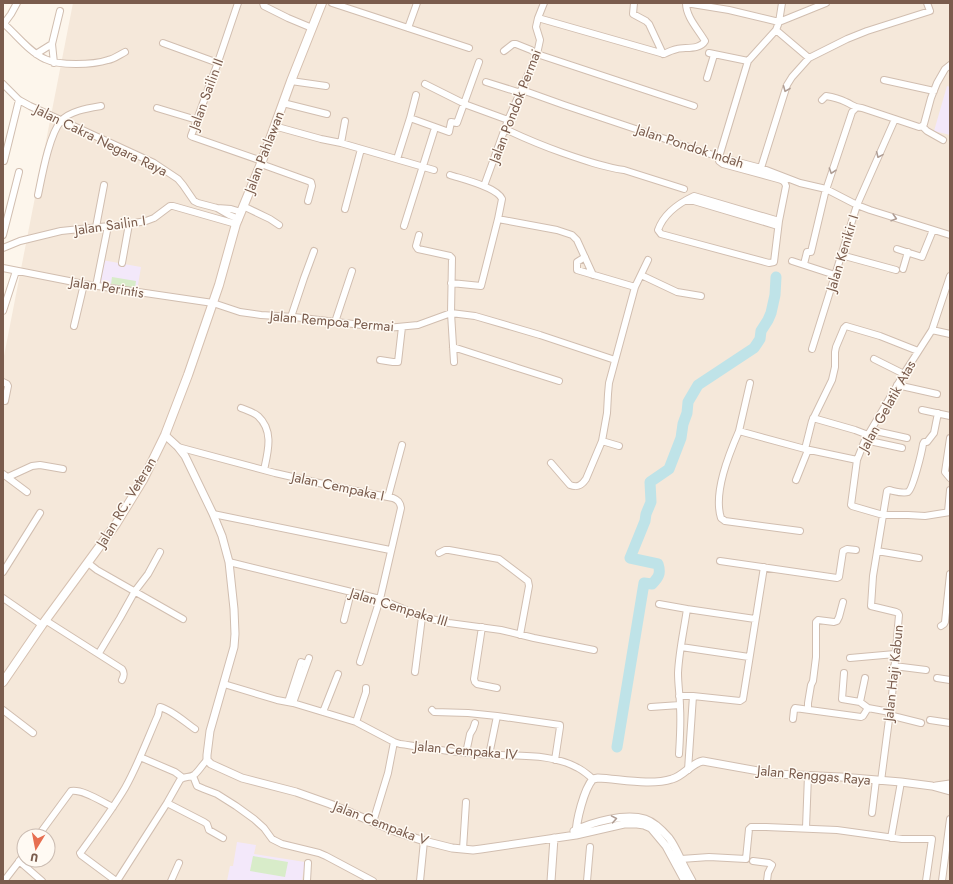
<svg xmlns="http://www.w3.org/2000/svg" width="953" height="884" font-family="Jost,sans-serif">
	<rect width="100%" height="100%" fill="#fdf6ec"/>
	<path fill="#f5e8da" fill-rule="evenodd" d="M73,3H950V881H3V361ZM24,836H48V860H24Z"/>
	<path fill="#f3e8fa" d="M947,86L950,87V135L934,131Z
		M102,260L141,267L137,291L98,284Z
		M237,842L256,845L254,854L305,862L302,880L305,881H227L230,866H233Z"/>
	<path fill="#d8ecc9" d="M112,277L136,281L135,288L111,284Z
		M253,856L288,862L285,877L250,871Z"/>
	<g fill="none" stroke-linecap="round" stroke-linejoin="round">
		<path stroke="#bfe3e8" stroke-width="11" d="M617,747L644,583L652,584C659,577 661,573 658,564L630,558L645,521L646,514L651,502L650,482L669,469L681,438L683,424L687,413L688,402L698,385L754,348L760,339L761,331L768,320L771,313L775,295L776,277"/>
		<g stroke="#d1beb0" stroke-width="8">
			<path id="minor" d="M238,3L217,65L191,136L193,137L262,161
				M263,3L264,6L288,18L312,28
				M332,3L469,48
				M634,3L633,14L646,21L649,24L663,54
				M686,3L729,10L779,22
				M538,18L664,54C668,52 672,50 677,49C685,47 700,50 705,41C698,29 686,17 686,3
				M779,22L826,3
				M3,23C16,34 29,52 45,59C59,66 93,65 108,60C114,59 119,55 125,52
				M3,25L11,14L17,3
				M408,28L417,3
				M776,30L809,58
				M163,43L218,63
				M504,51L513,44H516L531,50L537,54L694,106
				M709,53L748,61
				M36,54L52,44
				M54,63L52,44L60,11
				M707,78L714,55
				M884,80L934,91
				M291,81L326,86
				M486,82L521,93
				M3,84L19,100L30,106L154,163L178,179L183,185L194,201L198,203L217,208L231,209L241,212
				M425,84L467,105L508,120
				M522,90L564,105L719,157L761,168L800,183L826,189L857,205L870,210L950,235
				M822,100L826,96C833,97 840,99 846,102C853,105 854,108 862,108L919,127L922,126L927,131L943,140
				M283,103L327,114
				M157,108L197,120
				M410,118L416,95
				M274,126L321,139L341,143L434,170
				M922,126L924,124L931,98L937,83L945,69L950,65
				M505,129C524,138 543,146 563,153C583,160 603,167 624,170L684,189
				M341,143L345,121
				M719,157V161L723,164L778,179C782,180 785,181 786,186L779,221L774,262L769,263L661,234L658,230C664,213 679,203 694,196L779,221
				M719,157L748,61L776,30L779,22L782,3
				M397,159L410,118L449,132L451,122L457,123L479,62
				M4,161L19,100
				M261,164L311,182L312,186L308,201
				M760,171L781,104L787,85L792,77L809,58L847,39L867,31L930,11L927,3
				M450,175C462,179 497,187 502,199L498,219L481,286L451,283
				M484,186L508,120L537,54L540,40L536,27L538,18L544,3
				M38,195C42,176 49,135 61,121C69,111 89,108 101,106
				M687,201H694L778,226
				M243,206L270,219L279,225
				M217,208L229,215L239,219
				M345,209L361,149
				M498,219L557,230L572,235L577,240L593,275
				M404,226L434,131
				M96,227L104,185
				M3,235L19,172
				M419,235L416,246L418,249L450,256L452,258L451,313L454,362
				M3,248L20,241L61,231L129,224L146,221L154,218L170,206H173L236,224
				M897,249L922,257L933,230
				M841,255L896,270
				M585,257L577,262V270L635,287L609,383L608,394L607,413L602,441L619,446
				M792,261L835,275
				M122,263L129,224
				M804,264L807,252H811L825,193L852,112L856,108
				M3,268L84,284L213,303L240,312L261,315L294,317L387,328L418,325L451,313L475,316L540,335L615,360
				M903,269L908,252
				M641,275L677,292L701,296
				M950,276L932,330L905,372L865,440L857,460L851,505L852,506L883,515H908L925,516L950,512
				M96,286L108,226
				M635,287L648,260
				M3,311L16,271
				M291,317L304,278L314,251
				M335,322L352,271
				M74,326L84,284
				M932,330L950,334
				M453,347L518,368L537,374L559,381
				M812,349L857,205L895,119
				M874,359L904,374
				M380,360L393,362H398L402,327
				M3,382L7,384L8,386L5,401
				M897,385L937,394
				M241,408C246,410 253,412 258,416C274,431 268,451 264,470
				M922,410L950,416
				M813,418L855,430L868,435
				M871,430L907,438
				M739,431L750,383
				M950,438L945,472L950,478
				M865,440L902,448
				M178,447L275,473L341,488L393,498C398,500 400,502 401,508L380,599L360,662
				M805,449L812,421L832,380L835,367V352L836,347L844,328L846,326L880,336L918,351
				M551,463L570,485C578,488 582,485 586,479L602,441
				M3,474L27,492
				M8,477L32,466L40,465L63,469
				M796,480L808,450
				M388,497L402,445
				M948,512L950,490
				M213,514L390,550
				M800,531L725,521L721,518C713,493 729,454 739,431L805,449L857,460
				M877,551L919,558
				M439,553L445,550H449L499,559L528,581L529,586L520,635
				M720,561L837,578L839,577L843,551L847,549L856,550
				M229,562L380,599L422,617L449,623L501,630L534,638L594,650
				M88,563L97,570L183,619
				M3,572L40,513
				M3,598L42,625
				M659,604L687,609
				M45,620L122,669C125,673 124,676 122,680
				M344,620L351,592
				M941,626L944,624L945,622L950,574
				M482,627L474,679L475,682L477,684L497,688
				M681,647L749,657
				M99,653L120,618L135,591L148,574L160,552
				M850,658L895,654
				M894,666L926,670
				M415,672L422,617
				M844,673L842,699L860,702L868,708
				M937,678L950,680
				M224,684L277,700L293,703L356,722L394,742L400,744C424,747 447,752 470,753C480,754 491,755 501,755C526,756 555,755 578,768C584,771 588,775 593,779
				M679,696H693L740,701L743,699L764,567
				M288,702L301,662L306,664
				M860,702L865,678
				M293,703L309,658
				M651,707L680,705
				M808,709V703L811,685L813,681L816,657V622L818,620L834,622L837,621L839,617L843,602
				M3,710L33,733
				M432,710L434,712L468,713L497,716
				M323,712L338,674
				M889,715L921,723
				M793,719L794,710L795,708L861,717L863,716L868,708L890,712
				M930,720L950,723
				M356,722L366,692V688
				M466,753L470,734L473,729L475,723
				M679,754C680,738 681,723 680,707C680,696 678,685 678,673C679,651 684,630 687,609L755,619
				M489,755L497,716L560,725V727L555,760
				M140,757L175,772L183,778
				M688,770L693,696
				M193,776L197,786L204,789L217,794L236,806L254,819L264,828L272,839L282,844L319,853L326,856L373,881
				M881,781L892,696L899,615L898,613L896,612L871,606L873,576L887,491L889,490C894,491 903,494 908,492C913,489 922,451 923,444L924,442H927L934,433L938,413
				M167,803L204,822L207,824L209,830L223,838
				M872,813L876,780
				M373,822L388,773L394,742
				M806,828L808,775
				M38,836L71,791C83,789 102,802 113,807
				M891,838L901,782
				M463,849L466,802
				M681,859L709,857L746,859L749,829L751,827H766L837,830L902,839H932L926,881
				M19,861L42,881
				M753,861L769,863L772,865L768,873L767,881
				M4,881L24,855
				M116,881L81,855L80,853L81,852C96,831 112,810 125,788C138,765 147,740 158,715L159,710L160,707C172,710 186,723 195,729
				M117,881L167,803L180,780C184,776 189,778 194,775C199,771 202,765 207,760
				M171,881L179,863
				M307,881L308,863
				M420,881L424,841
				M587,881L590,847
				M942,881L950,819"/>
		</g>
		<g stroke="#d1beb0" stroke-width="9">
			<path id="tertiary" d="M165,435L178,447L185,456L213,514L222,536L229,562L234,609L235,634L234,647L210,731L207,755V760L211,764L242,778L296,792L330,804L397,832L424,841L452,848L473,850L481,849L576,835L624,824H637L644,825L651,828L666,846L685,881
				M936,786L950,784
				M574,831C592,822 625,813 645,819C654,822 663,831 669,838C675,846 678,854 682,862C685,869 689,875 692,881
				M576,835C576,821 584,789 593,779L598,778C620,779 650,786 672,779C684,776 691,763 703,761L775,774L841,777L901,782L932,786L950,791
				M551,881L554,838"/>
		</g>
		<g stroke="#d6c0b0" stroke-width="10">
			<path id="secondary" d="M3,682L42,625L116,524L143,480L165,435L188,375L219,285L236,224L262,161L291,81L322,3"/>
		</g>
		<use href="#minor" stroke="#fff" stroke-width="6"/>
		<use href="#tertiary" stroke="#fff" stroke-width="7"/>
		<use href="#secondary" stroke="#fff" stroke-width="8"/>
	</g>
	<defs><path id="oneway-chevron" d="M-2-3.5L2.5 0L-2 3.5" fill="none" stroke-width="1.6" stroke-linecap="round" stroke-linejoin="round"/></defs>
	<g stroke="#af9d94">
		<use href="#oneway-chevron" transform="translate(786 89) rotate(112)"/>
		<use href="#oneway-chevron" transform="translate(879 155) rotate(114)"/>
		<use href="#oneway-chevron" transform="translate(832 171) rotate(109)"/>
		<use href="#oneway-chevron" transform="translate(894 218) rotate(17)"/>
		<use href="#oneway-chevron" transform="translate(614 819) rotate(-10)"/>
	</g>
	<g text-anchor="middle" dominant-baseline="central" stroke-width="3" stroke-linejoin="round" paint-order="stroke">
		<g font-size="14" fill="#7a5c4d" stroke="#fffaf3">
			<text transform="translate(206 94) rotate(-70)">Jalan Sailin II</text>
			<text transform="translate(515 106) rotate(-69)">Jalan Pondok Permai</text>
			<text transform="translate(101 140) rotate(26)">Jalan Cakra Negara Raya</text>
			<text transform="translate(690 146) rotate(18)">Jalan Pondok Indah</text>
			<text transform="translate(264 152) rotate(-69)">Jalan Pahlawan</text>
			<text transform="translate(110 225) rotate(-8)">Jalan Sailin I</text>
			<text transform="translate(842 253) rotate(-73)">Jalan Kenikir I</text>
			<text transform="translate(107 287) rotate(9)">Jalan Perintis</text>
			<text transform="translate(332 321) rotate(5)">Jalan Rempoa Permai</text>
			<text transform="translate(887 406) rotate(-61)">Jalan Gelatik Atas</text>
			<text transform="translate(338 486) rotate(12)">Jalan Cempaka I</text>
			<text transform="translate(126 502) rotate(-59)">Jalan RC. Veteran</text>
			<text transform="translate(399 607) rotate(17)">Jalan Cempaka III</text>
			<text transform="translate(893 673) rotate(-84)">Jalan Haji Kabun</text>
			<text transform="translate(466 750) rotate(5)">Jalan Cempaka IV</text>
			<text transform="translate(814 775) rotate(5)">Jalan Renggas Raya</text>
			<text transform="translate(381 823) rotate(21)">Jalan Cempaka V</text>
		</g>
	</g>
	<rect width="953" height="884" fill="none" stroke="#7a5c4d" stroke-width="8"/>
	<g transform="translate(36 848) rotate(190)"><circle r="19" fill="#fffaf3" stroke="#cabbb1"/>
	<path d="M0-3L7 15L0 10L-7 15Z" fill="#e76f51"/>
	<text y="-6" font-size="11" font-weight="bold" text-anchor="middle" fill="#7a5c4d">U</text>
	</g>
</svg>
